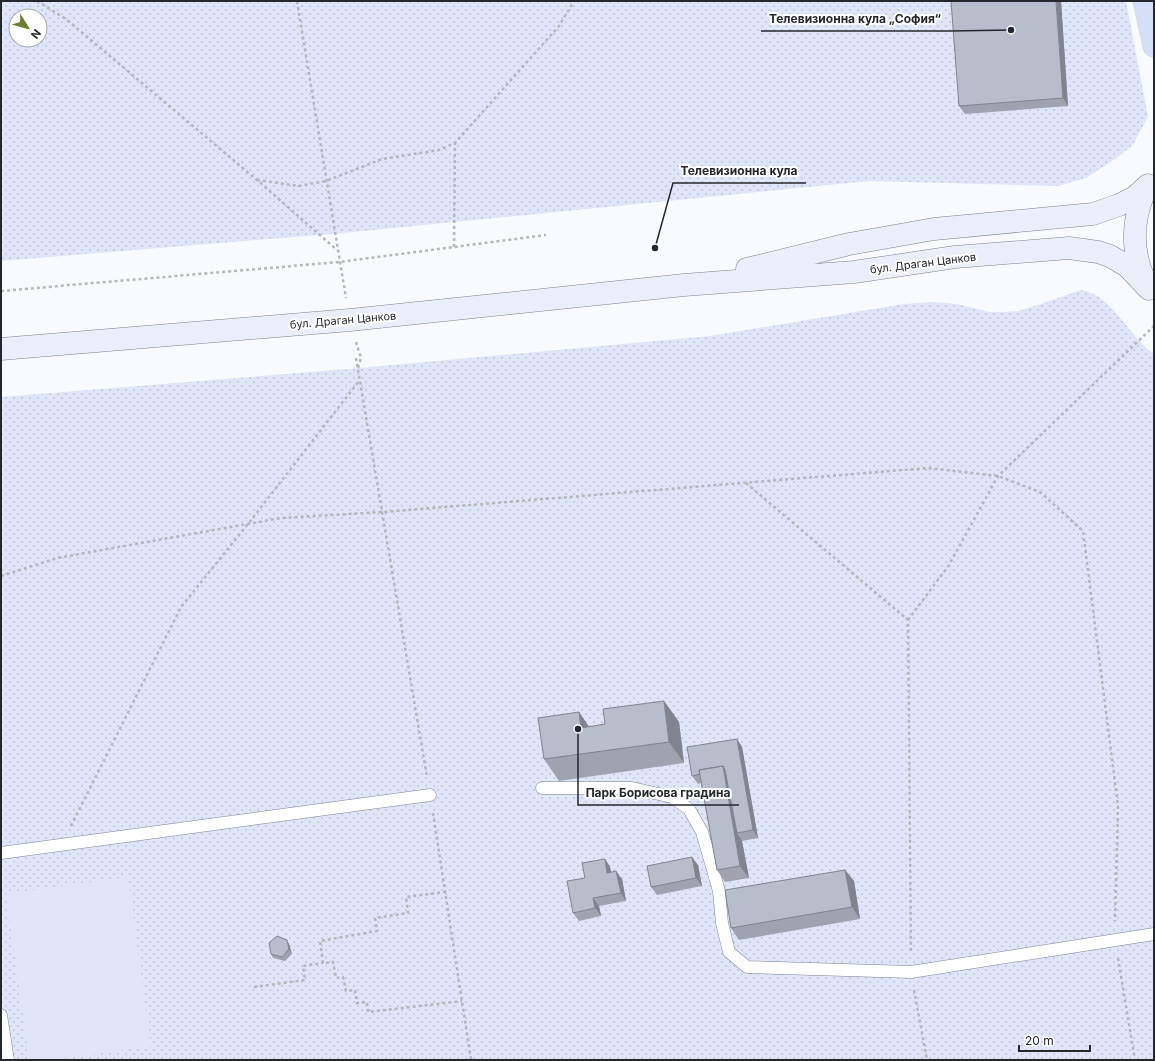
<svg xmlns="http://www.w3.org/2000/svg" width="1155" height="1061" font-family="Inter,sans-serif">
	<defs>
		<pattern id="park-dots" width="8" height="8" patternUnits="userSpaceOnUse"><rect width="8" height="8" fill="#e0e6fa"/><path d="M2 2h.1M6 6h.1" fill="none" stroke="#c0c5d7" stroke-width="1.8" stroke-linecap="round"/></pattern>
	</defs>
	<rect width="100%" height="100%" fill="#f9fafd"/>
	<path fill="url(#park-dots)" fill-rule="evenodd" d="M1,1H1126L1148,117L1132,146L1115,159L1086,178L1058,186L869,181L343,233L1,261ZM16,16H40V40H16Z
		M1081,290C1112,294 1128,336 1154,354V1060H1V397L348,369L710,336L904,304L931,302L957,304L989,312H1003L1018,311L1038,305Z"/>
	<path fill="#e0e6fa" d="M128,877L151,1046L52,1060H29L6,894Z"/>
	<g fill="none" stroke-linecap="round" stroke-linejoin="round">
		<g stroke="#7e8391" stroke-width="13">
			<path id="service" d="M542,788H632L672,797L689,809L702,832L719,891L722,923L729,952L747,967L911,972L1154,934
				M1,853L430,795
				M1,1015L8,1060"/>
		</g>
		<g stroke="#7e8391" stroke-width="23">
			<path id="secondary" d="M747,269L849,244L934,229L1093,214L1119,205L1135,197L1148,185
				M1145,281C1130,249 1132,218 1147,186
				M1,349L350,320L684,285L854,272L955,257L1069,248L1098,252L1110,256L1127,266L1149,289"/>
		</g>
		<g stroke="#d4d4d5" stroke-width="23">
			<path id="primary" d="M1144,1L1154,46"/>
		</g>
		<path stroke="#b6b7bb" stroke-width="2.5" stroke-dasharray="3 3" stroke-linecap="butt" d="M37,1L66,19L257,180L337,250
			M297,1L346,298
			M257,180L299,186L326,181L382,159L439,150L455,143L559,26L574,1
			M454,247L455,143
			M1,291L339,262L546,235
			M356,342L361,358L358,368
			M356,358L427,777
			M746,483L908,620L911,953
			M1,576L57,558L281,518L383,512L928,468L998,476L1040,492L1083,531L1118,806L1115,921
			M908,620L949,565L998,476L1154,326
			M433,813L471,1060
			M71,826L181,607L248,524L359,381
			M446,892L406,897L408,913L375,918L377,931L320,941L323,963L333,962L336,978L343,977L346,991L355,990L357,1003L367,1002L368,1012L462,1001
			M1118,958L1135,1060
			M254,987L305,980L303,966L323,963
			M914,990L927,1060"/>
		<use href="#service" stroke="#fff" stroke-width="12"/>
		<use href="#secondary" stroke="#ebeffb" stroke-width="22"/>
		<use href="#primary" stroke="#d6dff8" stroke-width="22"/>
	</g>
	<path fill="#9ea3af" d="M1061,1L1068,106L965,114L959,106Z
		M664,701L679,722L684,763L559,781L544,759L579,712L589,727L605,724Z
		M737,739L742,747L758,838L742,841L749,878L725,882L717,870L701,783L698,784L692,776Z
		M605,859L610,867L611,872L622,879L626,901L599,906L601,916L579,921L573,913L585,878Z
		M698,865L702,886L657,895L651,887Z
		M845,870L854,881L860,919L739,940L731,928Z
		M289,944L292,954L285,961L273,958L271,954Z"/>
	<path fill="#81848f" d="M1056,1H1061L1068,106L1063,98Z
		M664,701L679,722L684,763L669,742Z
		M579,712L594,734L581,728Z
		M737,739L742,747L758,838L753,830Z
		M723,766L731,778L737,833L742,841L749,878L740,866Z
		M692,857L698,865L702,886L696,878Z
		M605,859L610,867L613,881L607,873Z
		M845,870L854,881L860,919L852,907Z
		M616,871L622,879L626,901L621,893Z
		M593,898L599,906L601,916L595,908Z
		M287,940L289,944L292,954L289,949Z"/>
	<path fill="#b8bdcc" stroke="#81848f" d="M951,1H1056L1063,98L959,106Z
		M664,701L669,742L544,759L538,718L579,712L581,728L605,724L603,709Z
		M737,739L753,830L737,833L725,770L723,766L699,770L700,774L692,776L687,747Z
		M723,766L740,866L717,870L699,770Z
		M692,857L696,878L651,887L647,866Z
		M605,859L607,873L616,871L621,893L593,898L595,908L573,913L567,881L585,878L582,863Z
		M845,870L852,907L731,928L725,890Z
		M277,936L287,940L289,949L282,957L271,954L269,943Z"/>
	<g text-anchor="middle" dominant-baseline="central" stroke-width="4" stroke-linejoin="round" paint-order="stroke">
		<g font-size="11" fill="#26272d" stroke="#fff">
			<text transform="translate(923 263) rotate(-7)">бул. Драган Цанков</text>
			<text transform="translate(343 320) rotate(-5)">бул. Драган Цанков</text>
		</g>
	</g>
	<path fill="none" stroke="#26272d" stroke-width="1.5" d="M1011 30L949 31H761M655 248L673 183H806M578 729L578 805H739"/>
	<g fill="#26272d" stroke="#fff" stroke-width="1.5">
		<circle cx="1011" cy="30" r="4"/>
		<circle cx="655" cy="248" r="4"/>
		<circle cx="578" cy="729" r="4"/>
	</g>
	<g font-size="12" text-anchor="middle" font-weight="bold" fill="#26272d" stroke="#fff" stroke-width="4" stroke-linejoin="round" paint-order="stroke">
		<text x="855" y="23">Телевизионна кула „София“</text>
		<text x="739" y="175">Телевизионна кула</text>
		<text x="658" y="797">Парк Борисова градина</text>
	</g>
	<rect width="1155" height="1061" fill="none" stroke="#26272d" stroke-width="4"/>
	<g transform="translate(28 28) rotate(127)"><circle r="19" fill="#ffffff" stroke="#a8a9ab"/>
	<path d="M0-3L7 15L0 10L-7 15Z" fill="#6c7f2f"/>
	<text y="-6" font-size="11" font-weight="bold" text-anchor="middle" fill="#26272d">N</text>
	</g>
	<path d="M1019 1045v6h71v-6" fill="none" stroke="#26272d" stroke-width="2"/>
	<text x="1025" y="1045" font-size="12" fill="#26272d" stroke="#ffffff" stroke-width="3" paint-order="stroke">20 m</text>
</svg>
